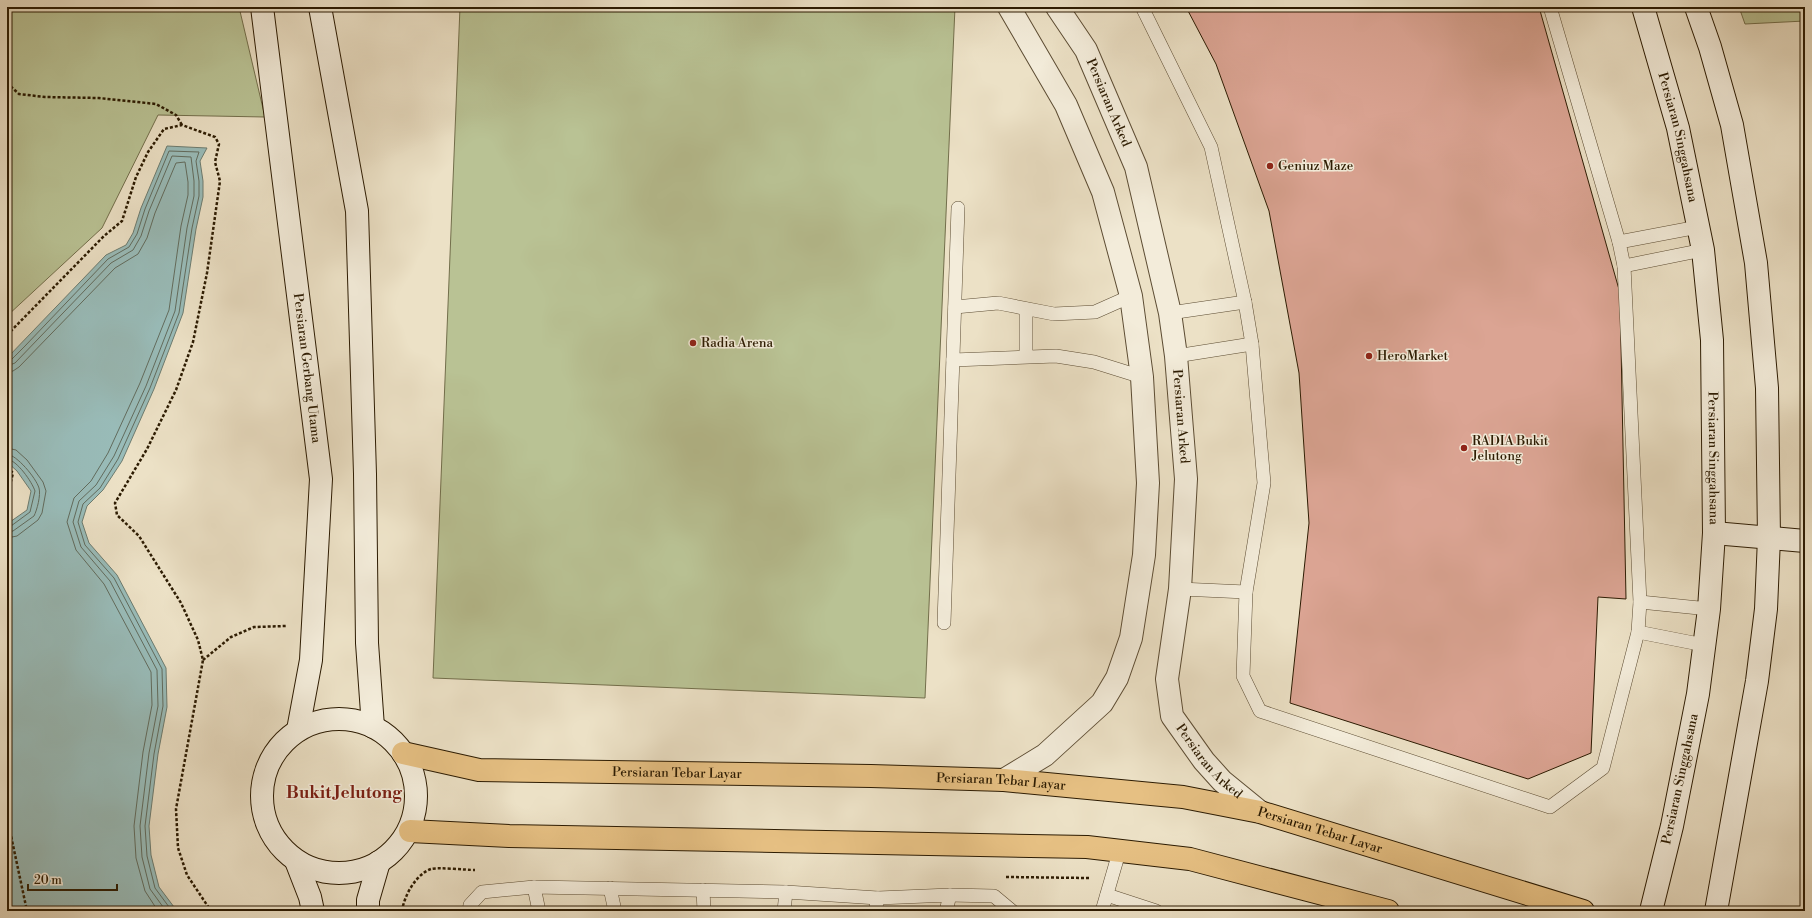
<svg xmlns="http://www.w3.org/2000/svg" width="1812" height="918" font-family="'Libre Bodoni',serif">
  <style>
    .green { fill: #b9c294; stroke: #726e4b }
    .water { fill: #99bcb9; stroke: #6d7c70 }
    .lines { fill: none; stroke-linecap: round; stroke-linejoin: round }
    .shore { stroke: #626c5e; stroke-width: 1 }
    .building { fill: #dba493; stroke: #2c1b02 }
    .lane-casing { stroke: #5c4c33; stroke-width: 14 }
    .street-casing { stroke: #5c4c33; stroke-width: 24 }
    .secondary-casing { stroke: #2c1b02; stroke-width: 24 }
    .primary-casing { stroke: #2c1b02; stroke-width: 24 }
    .path { stroke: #2c1b02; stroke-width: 2.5; stroke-dasharray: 3 2; stroke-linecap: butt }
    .lane { stroke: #f3ecda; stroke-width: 13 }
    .street { stroke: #f3ecda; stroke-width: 22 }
    .secondary { stroke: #f3ecda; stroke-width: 22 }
    .primary { stroke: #e6c083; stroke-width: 22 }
    .poi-dot { fill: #8f2418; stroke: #f3ecda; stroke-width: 1.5 }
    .labels { text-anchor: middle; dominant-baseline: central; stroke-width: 3; stroke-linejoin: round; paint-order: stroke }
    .street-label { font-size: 13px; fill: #2c1b02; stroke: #f3ecda }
    .poi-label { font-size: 13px; fill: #2c1b02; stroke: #f3ecda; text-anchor: start }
    .district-label { font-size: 17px; font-weight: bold; fill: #7a1f14; stroke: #f3ecda }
  </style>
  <rect width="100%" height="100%" fill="#ece1c6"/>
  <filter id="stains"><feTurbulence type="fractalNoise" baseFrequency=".005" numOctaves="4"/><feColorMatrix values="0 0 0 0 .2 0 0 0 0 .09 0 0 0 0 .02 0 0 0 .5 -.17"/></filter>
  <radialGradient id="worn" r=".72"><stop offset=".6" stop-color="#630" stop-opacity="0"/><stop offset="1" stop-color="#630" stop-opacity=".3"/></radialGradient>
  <g class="green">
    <path d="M7,7H239L265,117L158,115L102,228L7,316Z"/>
    <path d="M460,7H955L925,698L433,678Z"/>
    <path d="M1739,7H1805V21L1745,24Z"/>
  </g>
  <path class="water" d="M167,146L207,148L200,161L203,181V197L196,229L183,313L154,389L122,461L103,490L87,506L82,522L89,543L117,575L166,668L167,707L158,754L149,826L151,855L159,887L177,911H7V524L27,510L31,491L17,471L7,462V358L106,255L126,245L133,233L141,208Z"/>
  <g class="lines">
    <g class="shore">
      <path d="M7,361L11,360L25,346L108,259L129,247L137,234L145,209L169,151L199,152L196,161L199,181V196L192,228L179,313L150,388L118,459L100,488L83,504L78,522L85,545L114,578L162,669L163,706L154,754L145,826L147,856L155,888L172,911"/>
      <path d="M7,366L15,363L111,263L133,250L141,236L149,211L172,156L191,157L194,181V196L187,228L175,311L146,386L114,456L96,485L79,501L73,522L81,547L110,581L157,670L158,706L149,753L140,826L142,857L150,889L166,911"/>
      <path d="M7,372L13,371L19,367L115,268L138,254L147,238L155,213L176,163L185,162L188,182V195L181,226L169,310L140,383L108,453L91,481L74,498L67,522L76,550L104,584L151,672L152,705L143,752L134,826L136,858L145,891L158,911"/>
      <path d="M7,448L16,450L27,460L43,482L46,491L42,513L38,520L17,536L7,538"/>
      <path d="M7,454C17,455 36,478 39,488C41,495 37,510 34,516L13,531L7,532"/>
      <path d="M7,459C17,460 32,482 35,491L30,512L11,526L7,527"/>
    </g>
  </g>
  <path class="building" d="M1186,7H1539L1620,293L1626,599L1598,597L1591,753L1528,779L1290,703L1309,523L1299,373L1269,211L1216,64Z"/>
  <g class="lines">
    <g class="lane-casing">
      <g id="lane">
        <path d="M1142,7L1211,147L1245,302L1252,344L1264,483L1246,592L1243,676L1260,711L1550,807L1603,768L1638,632L1640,602L1624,266L1619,242L1550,7"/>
        <path d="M1619,242L1698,227"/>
        <path d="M1624,266L1703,250"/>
        <path d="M955,307L998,303L1054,314L1095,312L1131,296"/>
        <path d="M1026,309V356"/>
        <path d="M1170,313L1245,302"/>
        <path d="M1176,356L1252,344"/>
        <path d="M953,360L1056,356L1094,362L1142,377"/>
        <path d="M1180,589L1246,592"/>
        <path d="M1640,602L1709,609"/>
        <path d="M944,623L958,208"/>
        <path d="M1638,632L1704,645"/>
        <path d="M534,887L539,911"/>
        <path d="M610,888L615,911"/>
        <path d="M703,890L704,911"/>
        <path d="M950,895L994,896L1012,911"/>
        <path d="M1107,895L1156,911"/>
        <path d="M469,911L470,905L482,892L534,887L786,892L878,898L950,895L946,911"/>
        <path d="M784,911L786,892"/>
        <path d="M875,911L878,898"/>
        <path d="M1102,911L1120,849"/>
      </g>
    </g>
    <g class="street-casing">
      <g id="street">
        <path id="s1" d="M1057,7L1086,50L1136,167L1170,313L1176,356L1186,479L1180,589L1167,679L1172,716L1204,761L1222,781L1260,812"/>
        <path d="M1004,780L1045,755L1102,703L1117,678L1131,638L1144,555L1148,483L1142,377L1131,296L1103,192L1066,105L1009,7"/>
      </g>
    </g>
    <g class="secondary-casing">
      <g id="secondary">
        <path id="s2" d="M262,7L321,479L311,660L298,730"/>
        <path d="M320,7L357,211L365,474L367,643L373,727"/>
        <path id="s3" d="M1643,7L1678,128L1703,250L1712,340L1714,533L1709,609L1698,694L1672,826L1651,911"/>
        <path d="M1696,7L1710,47L1732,125L1756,263L1767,388L1769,538L1766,609L1757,681L1716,911"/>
        <path d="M1714,533L1805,541"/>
        <circle cx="339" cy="796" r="77"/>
        <path d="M296,861L310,897L313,911"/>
        <path d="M368,911V900L379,862"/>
      </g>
    </g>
    <g class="primary-casing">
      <g id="primary">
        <path id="s4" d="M403,753L479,770L871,776L1004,780L1183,797L1260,812L1583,911"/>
        <path d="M410,831L509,836L1087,847L1190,859L1388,911"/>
      </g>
    </g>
    <g class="path">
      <path d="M7,83L19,94L45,97L99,98L156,104L176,115L182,125"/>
      <path d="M7,335L104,236L122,221L136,177L148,152L164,129L182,125L215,137L219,144L215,162L220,181L207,273L193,342L176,390L147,449L115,503L117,515L139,536L181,603L198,640L203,660L176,809L178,848L187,875L211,911"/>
      <path d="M7,467L13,473L10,485L7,487"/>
      <path d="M203,660L231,637L254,627L286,626"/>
      <path d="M7,817L27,911"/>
      <path d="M1006,877L1089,878"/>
      <path d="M402,911C404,896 416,874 431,869C438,867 466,870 475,870"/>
    </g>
    <use href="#lane" class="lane"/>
    <use href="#street" class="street"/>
    <use href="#secondary" class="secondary"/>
    <use href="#primary" class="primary"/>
  </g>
  <g class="poi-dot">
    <circle cx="1270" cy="166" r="4"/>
    <circle cx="693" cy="343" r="4"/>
    <circle cx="1369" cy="356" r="4"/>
    <circle cx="1464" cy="448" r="4"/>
  </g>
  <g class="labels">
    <g class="street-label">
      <text stroke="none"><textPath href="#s1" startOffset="109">Persiaran Arked</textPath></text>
      <text stroke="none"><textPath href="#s3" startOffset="135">Persiaran Singgahsana</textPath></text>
      <text stroke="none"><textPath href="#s2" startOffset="364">Persiaran Gerbang Utama</textPath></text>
      <text stroke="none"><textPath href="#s1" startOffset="433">Persiaran Arked</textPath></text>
      <text stroke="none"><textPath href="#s3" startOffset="459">Persiaran Singgahsana</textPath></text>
      <text stroke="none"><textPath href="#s1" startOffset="793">Persiaran Arked</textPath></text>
      <text stroke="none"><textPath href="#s4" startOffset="276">Persiaran Tebar Layar</textPath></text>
      <text transform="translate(1680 779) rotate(-78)">Persiaran Singgahsana</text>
      <text stroke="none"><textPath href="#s4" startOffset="600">Persiaran Tebar Layar</textPath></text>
      <text stroke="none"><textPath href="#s4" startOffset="924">Persiaran Tebar Layar</textPath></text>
    </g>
    <g class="poi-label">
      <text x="1278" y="166">Geniuz Maze</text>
      <text x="701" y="343">Radia Arena</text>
      <text x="1377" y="356">HeroMarket</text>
      <text x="1472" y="441">RADIA Bukit<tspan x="1472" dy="15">Jelutong</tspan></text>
    </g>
    <g class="district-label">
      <text x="344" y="793">Bukit Jelutong</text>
    </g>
  </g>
  <rect width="1812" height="918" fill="none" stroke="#ece1c6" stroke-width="24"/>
  <rect x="8" y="8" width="1796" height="902" fill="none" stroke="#2c1b02" stroke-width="2"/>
  <rect x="12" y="12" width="1788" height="894" fill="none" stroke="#2c1b02"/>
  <path d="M28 884v6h89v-6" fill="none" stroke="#2c1b02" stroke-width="2"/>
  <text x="34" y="884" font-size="12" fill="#2c1b02" stroke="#f3ecda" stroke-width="3" paint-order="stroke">20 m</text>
  <rect width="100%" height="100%" filter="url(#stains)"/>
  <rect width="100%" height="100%" fill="url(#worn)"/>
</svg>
